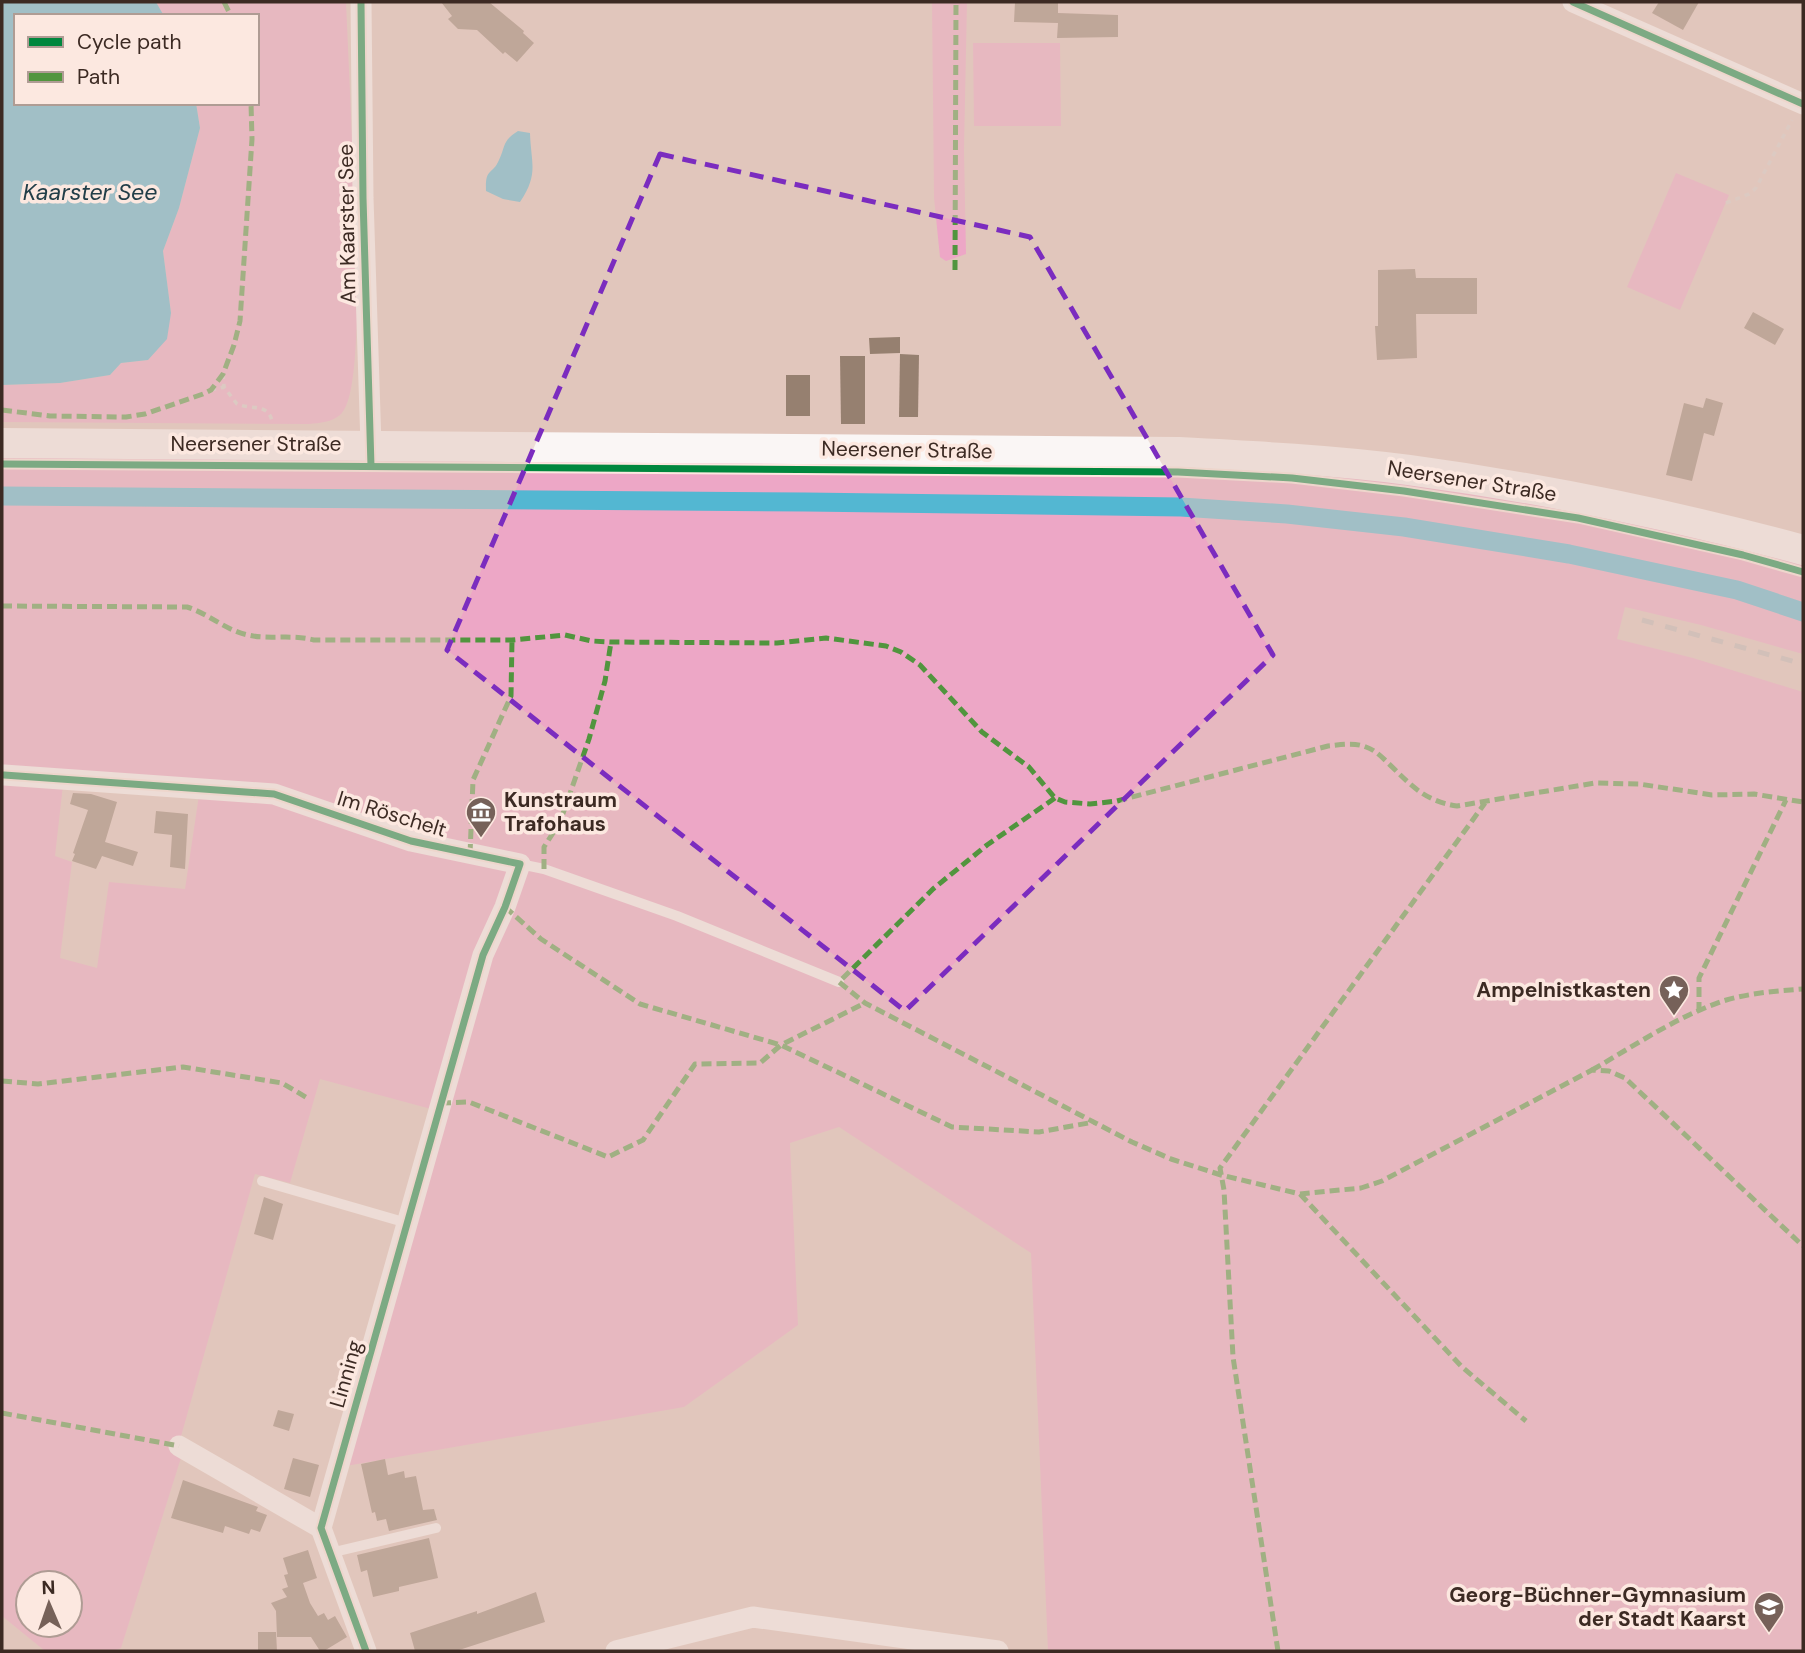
<svg xmlns="http://www.w3.org/2000/svg" width="1805" height="1653" font-family="'DM Sans',sans-serif">
  <style>
    .green { fill: #eda7c6; fill-rule: evenodd }
    .water { fill: #53b7d2 }
    .lines { fill: none; stroke-linecap: round; stroke-linejoin: round }
    .canal { stroke: #53b7d2; stroke-width: 19 }
    .building { fill: #968070 }
    .path { stroke: #d6cecb; stroke-width: 3.5; stroke-dasharray: 5 5; stroke-linecap: butt }
    .lane { stroke: #faf6f5; stroke-width: 10 }
    .street { stroke: #faf6f5; stroke-width: 21 }
    .secondary { stroke: #faf6f5; stroke-width: 30 }
    .rail { stroke: #bfb8b6; stroke-width: 5; stroke-dasharray: 12 12; stroke-linecap: butt }
    .quiet { stroke: #51953e; stroke-width: 5; stroke-dasharray: 10 5; stroke-linecap: butt }
    .cycleway-casing { stroke: #fce8e0; stroke-width: 11 }
    .cycleway { stroke: #00873e; stroke-width: 7 }
    .marked { fill: none; stroke: #7b2cbf; stroke-width: 5; stroke-dasharray: 14 9; stroke-linejoin: round }
    .labels { text-anchor: middle; dominant-baseline: central; stroke-width: 7; stroke-linejoin: round; paint-order: stroke }
    .street-label { font-size: 21px; fill: #3c2a23; stroke: #fce8e0 }
    .poi-label { font-size: 21px; font-weight: bold; fill: #3c2a23; stroke: #fce8e0; text-anchor: end }
    .water-label { font-size: 23px; font-style: italic; fill: #223e48; stroke: #fce8e0 }
  </style>
  <rect width="100%" height="100%" fill="#e1c6bc"/>
  <g class="green">
    <path d="M156,2H346L359,296C355,322 358,400 340,415C332,422 320,423 309,424L2,422V385L60,383L110,375L121,363L148,360L171,313L163,251L179,208L200,128L196,103H257V16H164Z"/>
    <path d="M932,2H967L964,150L966,254L946,261L940,257L934,198Z"/>
    <path d="M973,43H1060L1061,126H974Z"/>
    <path d="M1676,173L1729,195L1680,310L1627,287Z"/>
    <path d="M2,453L1293,468L1583,509L1803,559V568C1600,509 1390,481 1179,469L2,460Z"/>
    <path d="M2,467L1179,476L1291,481L1404,495L1579,522L1742,558L1803,575V654L1701,625L1625,607L1617,639L1693,658L1803,692V1651H1048L1031,1253L839,1127L790,1143L798,1325L684,1407L346,1466L431,1109L320,1079L290,1183L255,1174L180,1440L186,1442L121,1648L112,1651H45L2,1616V780L63,785L55,856L72,862L60,958L97,968L109,882L185,889L199,795L271,800L413,836L275,789L2,770ZM28,1583H70V1625H28Z"/>
  </g>
  <g class="water">
    <path d="M2,2H156L164,16H16V103H196L200,128L179,208L163,251L171,313L167,339L148,360L121,363L110,375L60,383L2,385Z"/>
    <path d="M518,131L530,133C531,164 539,174 520,202L503,199L486,191C485,167 492,176 499,160C506,145 502,141 518,131Z"/>
  </g>
  <g class="lines">
    <path class="canal" d="M2,496L806,502L1181,507L1287,514L1404,527L1569,554L1737,590L1803,612"/>
  </g>
  <g class="building">
    <path d="M441,2H489L524,31L523,33L534,43L517,62L505,52L503,54L477,30L458,29L448,19L452,16Z"/>
    <path d="M1015,2H1058V13L1118,15V37L1057,38L1058,23L1014,22Z"/>
    <path d="M1659,2H1699L1683,30L1652,13Z"/>
    <path d="M1415,269L1416,278H1477V314H1416L1417,358L1377,360L1375,326H1378V270Z"/>
    <path d="M1753,312L1784,329L1775,345L1744,328Z"/>
    <path d="M900,337V353L870,354L869,338Z"/>
    <path d="M900,354L919,355L918,417H899Z"/>
    <path d="M840,356H865V424H841Z"/>
    <rect x="786" y="375" width="24" height="41"/>
    <path d="M1706,398L1723,403L1714,436L1704,433L1692,481L1666,475L1684,403L1703,408Z"/>
    <path d="M73,793L91,794L117,802L105,842L138,852L133,866L102,856L96,869L72,861L75,854L73,853L88,810L70,804Z"/>
    <path d="M156,811L188,814L185,869L170,867L172,835L154,833Z"/>
    <path d="M264,1197L283,1204L273,1240L254,1234Z"/>
    <path d="M278,1410L294,1414L289,1431L273,1426Z"/>
    <path d="M293,1458L319,1465L310,1497L284,1489Z"/>
    <path d="M385,1459L388,1475L404,1471L405,1478L416,1476L423,1510L434,1509L437,1520L389,1531L386,1519L377,1521L375,1512L372,1513L361,1464Z"/>
    <path d="M183,1480L258,1507L256,1511L267,1515L260,1532L251,1529L249,1534L225,1526L223,1533L171,1518Z"/>
    <path d="M429,1538L438,1578L399,1587V1591L373,1597L367,1570L361,1572L357,1555Z"/>
    <path d="M308,1550L317,1578L303,1583L310,1603L318,1616L324,1613L328,1620L335,1616L347,1637L324,1651H320L311,1637H277L276,1611L271,1603L287,1597L282,1589L288,1587L284,1575L288,1574L283,1558Z"/>
    <path d="M536,1592L545,1622L456,1651H415L410,1633L477,1611V1614Z"/>
    <path d="M258,1632H276L277,1651H258Z"/>
  </g>
  <g class="lines">
    <g class="path">
      <path d="M1726,203L1749,194L1756,188L1792,120"/>
      <path d="M223,374L224,387"/>
      <path d="M211,390L224,387L237,404C251,410 268,403 272,421"/>
    </g>
    <g class="lane">
      <path d="M520,864L544,869L677,916L839,982"/>
      <path d="M262,1181L407,1223"/>
      <path d="M330,1553L436,1528"/>
    </g>
    <g class="street">
      <path d="M361,2L363,198L371,445"/>
      <path d="M1573,2L1803,104"/>
      <path d="M4,775L274,794L411,841L520,864L505,907L483,955L321,1528L366,1651"/>
      <path d="M179,1446L321,1528"/>
      <path d="M616,1651L753,1617L998,1651"/>
    </g>
    <path class="secondary" d="M2,443L1177,452C1254,456 1332,460 1409,470C1542,488 1674,515 1803,550"/>
    <path class="rail" d="M1642,620L1803,664"/>
    <g class="quiet">
      <path d="M224,2L231,16"/>
      <path d="M955,270L956,2"/>
      <path d="M2,410L50,416L126,417L145,414L203,394L211,390L223,374L234,345L240,321L252,139L251,103"/>
      <path d="M2,606L187,607C209,614 225,630 248,635C269,640 291,634 314,640H512L565,635L592,641L611,642L777,643L826,638L886,646L901,652L920,665L982,732L1029,767L1055,798L1065,802L1090,804L1117,801L1328,746C1340,745 1354,742 1366,747C1375,750 1382,757 1388,763C1411,785 1424,801 1457,806L1595,783L1639,784L1712,795L1754,794L1803,802"/>
      <path d="M1055,798L987,845L933,889L839,982L865,1003L1132,1142L1171,1159L1221,1175L1300,1194L1361,1188L1382,1181L1592,1070L1609,1071L1625,1078L1803,1246"/>
      <path d="M470,854L473,780L511,696L512,640"/>
      <path d="M544,869V847L560,822L589,739L605,681L611,642"/>
      <path d="M505,907L541,939L640,1004L781,1045L952,1127L1039,1132L1094,1122"/>
      <path d="M1699,1012V978L1786,800"/>
      <path d="M1592,1070C1634,1046 1676,1017 1723,1001C1749,993 1776,991 1803,989"/>
      <path d="M2,1081L38,1084L183,1067L282,1083L309,1099"/>
      <path d="M441,1103L469,1102L608,1157L643,1140L695,1064L760,1063L781,1045L865,1003"/>
      <path d="M1300,1194L1462,1367L1526,1421"/>
      <path d="M2,1413L179,1446"/>
      <path d="M1278,1651L1233,1357L1224,1190L1220,1168L1485,803"/>
    </g>
    <g class="cycleway-casing">
      <g id="cycleway">
        <path d="M361,2L363,198L371,466"/>
        <path d="M1573,2L1803,104"/>
        <path d="M2,464L1178,472L1292,478L1404,491L1578,518L1743,555L1803,572"/>
        <path d="M4,775L274,794L411,841L520,864L505,907L483,955L321,1528L366,1651"/>
      </g>
    </g>
    <use href="#cycleway" class="cycleway"/>
  </g>
  <path d="M0 0H1805V1653H0ZM660,154L1030,237L1273,655L905,1011L447,650Z" fill="#e1c6bc" fill-opacity=".55" fill-rule="evenodd"/>
  <path class="marked" d="M660,154L1030,237L1273,655L905,1011L447,650Z"/>
  <defs>
    <g id="museum-pin" transform="scale(1.575)"><path d="M0 17L-7.5 6A9.5 9.5 0 1 1 7.5 6Z" fill="#766159" stroke="#fce8e0"/><path d="M0-6L6-3V-2H-6V-3ZM-5-1h2V3h-2ZM-1-1h2V3h-2ZM3-1h2V3H3ZM-6 4H6V6H-6Z" fill="#fff"/></g>
    <g id="sight-pin" transform="scale(1.575)"><path d="M0 17L-7.5 6A9.5 9.5 0 1 1 7.5 6Z" fill="#766159" stroke="#fce8e0"/><path d="M0-6L1.8-2.2L6-1.7L2.9 1.2L3.7 5.4L0 3.3L-3.7 5.4L-2.9 1.2L-6-1.7L-1.8-2.2Z" fill="#fff"/></g>
    <g id="school-pin" transform="scale(1.575)"><path d="M0 17L-7.5 6A9.5 9.5 0 1 1 7.5 6Z" fill="#766159" stroke="#fce8e0"/><path d="M0-5L7-2L0 1L-7-2ZM-4 1L0 2.5L4 1V4Q0 6-4 4Z" fill="#fff"/></g>
  </defs>
  <g fill-rule="evenodd">
    <use href="#museum-pin" x="481" y="812"/>
    <use href="#sight-pin" x="1674" y="990"/>
    <use href="#school-pin" x="1769" y="1607"/>
  </g>
  <g class="labels">
    <g class="street-label">
      <text transform="translate(347 224) rotate(-91)">Am Kaarster See</text>
      <text x="256" y="444">Neersener Straße</text>
      <text transform="translate(907 450) rotate(1)">Neersener Straße</text>
      <text transform="translate(1472 481) rotate(9)">Neersener Straße</text>
      <text transform="translate(392 814) rotate(17)">Im Röschelt</text>
      <text transform="translate(346 1374) rotate(-74)">Linning</text>
    </g>
    <g class="poi-label">
      <text x="504" y="800" text-anchor="start">Kunstraum<tspan x="504" dy="24">Trafohaus</tspan></text>
      <text x="1651" y="990">Ampelnistkasten</text>
      <text x="1746" y="1595">Georg-Büchner-Gymnasium<tspan x="1746" dy="24">der Stadt Kaarst</tspan></text>
    </g>
    <g class="water-label">
      <text x="90" y="192">Kaarster See</text>
    </g>
  </g>
  <rect width="1805" height="1653" fill="none" stroke="#3c2a23" stroke-width="7"/>
  <rect x="14" y="14" width="245" height="91" fill="#fce8e0" stroke="#af9c94" stroke-width="2"/>
  <rect x="28" y="37" width="35" height="10" fill="#00873e" stroke="#af9c94" stroke-width="2"/>
  <text x="77" y="49" font-size="21" fill="#3c2a23">Cycle path</text>
  <rect x="28" y="72" width="35" height="10" fill="#51953e" stroke="#af9c94" stroke-width="2"/>
  <text x="77" y="84" font-size="21" fill="#3c2a23">Path</text>
  <g transform="translate(49 1604) rotate(358)"><circle r="33" fill="#fce8e0" stroke="#af9c94" stroke-width="2"/>
  <path d="M0-5L12 26L0 18L-12 26Z" fill="#766159"/>
  <text y="-10" font-size="19" font-weight="bold" text-anchor="middle" fill="#3c2a23">N</text>
  </g>
</svg>
